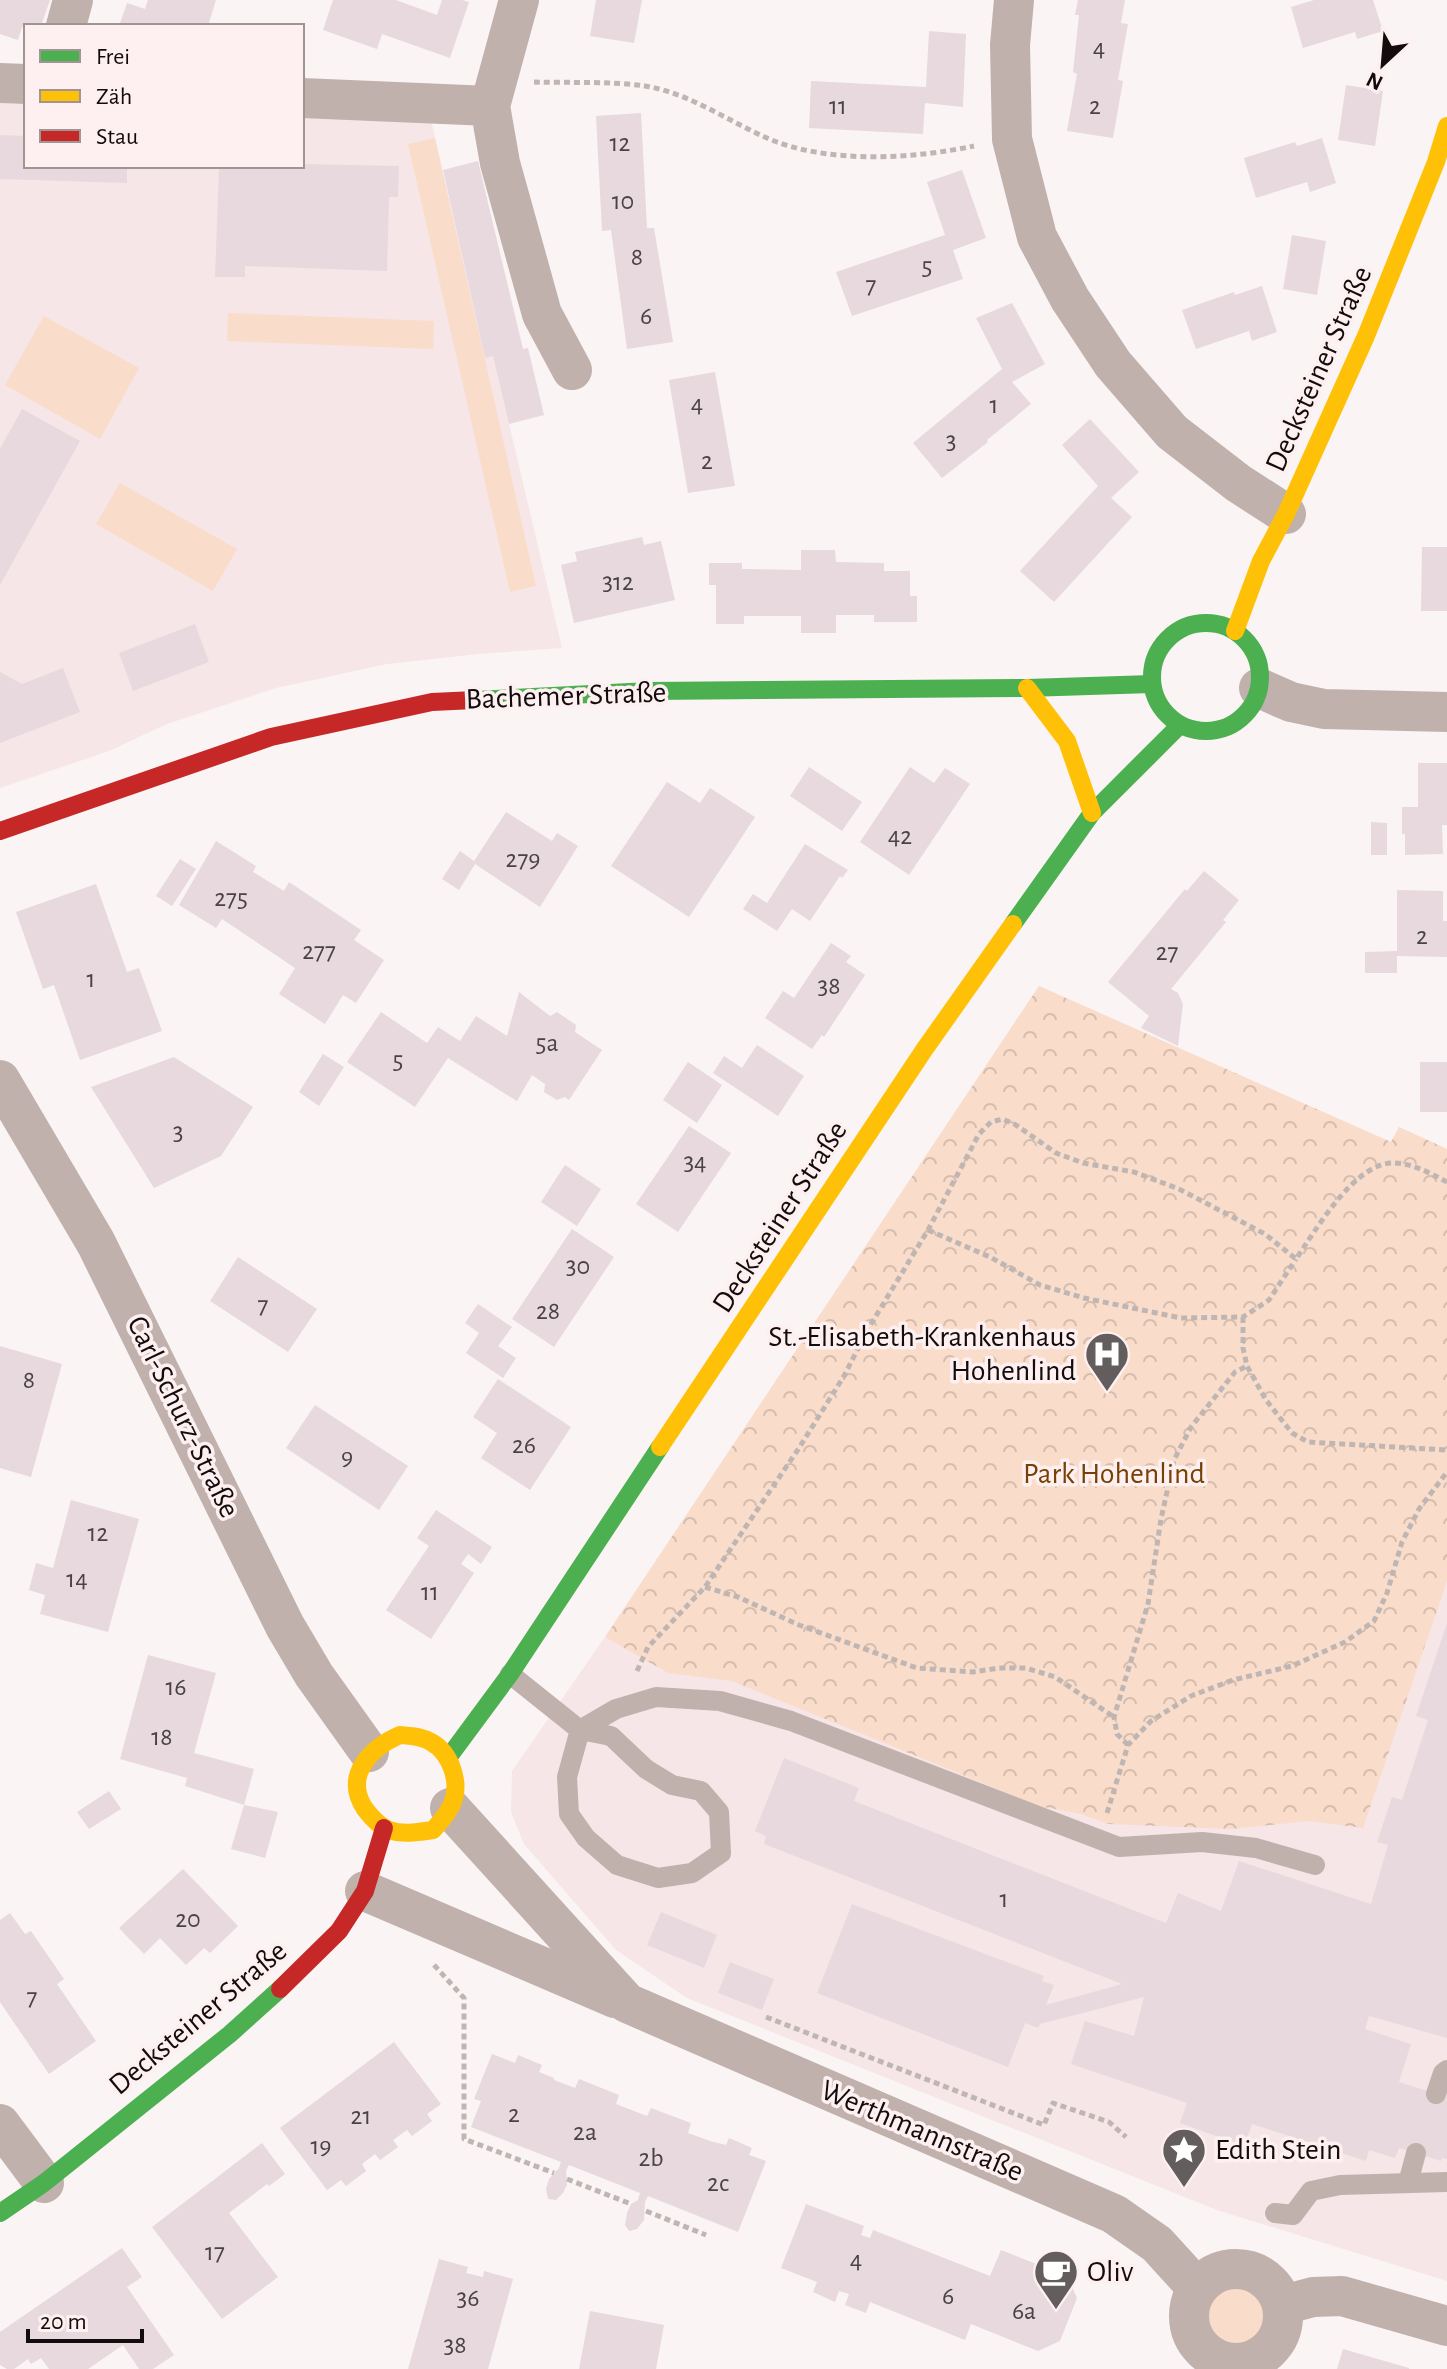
<svg xmlns="http://www.w3.org/2000/svg" width="1447" height="2369" font-family="'Alegreya Sans',sans-serif">
  <style>
    .built { fill: #f6e6e7 }
    .grass { fill: #f9ddca }
    .park { fill: url(#park-crowns) }
    .building { fill: #e7d9de }
    .lines { fill: none; stroke-linecap: round; stroke-linejoin: round }
    .path { stroke: #bfb6b4; stroke-width: 5; stroke-dasharray: 6 4; stroke-linecap: butt }
    .lane { stroke: #c0b1ad; stroke-width: 20 }
    .street { stroke: #c0b1ad; stroke-width: 40 }
    .fast { stroke: #4caf50; stroke-width: 18 }
    .slow { stroke: #ffc107; stroke-width: 18 }
    .jam { stroke: #c62828; stroke-width: 18 }
    .labels { text-anchor: middle; dominant-baseline: central; stroke-width: 7; stroke-linejoin: round; paint-order: stroke }
    .number-label { font-size: 26px; fill: #4a4243 }
    .street-label { font-size: 30px; fill: #130c0c; stroke: #fef0f1 }
    .poi-label { font-size: 30px; fill: #130c0c; stroke: #fef0f1; text-anchor: start }
    .park-label { font-size: 30px; fill: #784004; stroke: #fef0f1 }
  </style>
  <defs>
    <pattern id="park-crowns" width="20" height="18" patternUnits="userSpaceOnUse" patternTransform="scale(2)"><rect width="20" height="18" fill="#f9ddca"/><path d="M2 6a3 3 0 1 1 6 0M12 15a3 3 0 1 1 6 0" fill="none" stroke="#d5bcac"/></pattern>
  </defs>
  <rect width="100%" height="100%" fill="#faf4f4"/>
  <g class="built">
    <path d="M0,103L26,104V166H302V115L431,120L485,357L493,356L562,648L478,654L387,664L276,688L167,724L109,751L0,788Z"/>
    <path d="M1039,986L1391,1142L1399,1127L1447,1149V2281L1217,2210L687,1998L616,1950L524,1844L511,1812L512,1771L605,1637Z"/>
  </g>
  <g class="grass">
    <path d="M435,138L536,586L510,592L408,144Z"/>
    <path d="M228,313L434,321L433,349L227,341Z"/>
    <path d="M44,316L139,368L100,439L5,385Z"/>
    <path d="M120,483L237,549L213,591L96,524Z"/>
    <circle cx="1233" cy="2316" r="34"/>
  </g>
  <path class="park" d="M1039,986L1391,1142L1399,1127L1447,1149V1581L1363,1828L1309,1821L1232,1829L1108,1824L1081,1814L1039,1806L732,1681L668,1673L605,1637Z"/>
  <g class="building">
    <path d="M0,0H50L41,26L22,27L18,40L0,34Z"/>
    <path d="M148,0H216L208,26L188,24L187,26H119L127,3L145,9Z"/>
    <path d="M333,0H396L437,15L442,0H462L469,2L450,58L382,34L377,49L323,30Z"/>
    <path d="M596,0H642L634,43L590,36Z"/>
    <path d="M1078,0H1125L1121,23L1128,24L1118,80L1123,81L1113,138L1067,131L1077,74L1073,72L1079,15H1075Z"/>
    <path d="M1314,0H1373L1383,31L1357,39L1355,32L1303,48L1291,7Z"/>
    <path d="M929,31L966,34L963,107L925,103L923,134L809,128L811,81L926,87Z"/>
    <path d="M1346,85L1383,91L1375,146L1338,140Z"/>
    <path d="M641,113L647,228H654L673,342L627,349L611,230L602,231L596,116Z"/>
    <path d="M0,135L26,136V166H127V183L0,179Z"/>
    <path d="M1322,138L1336,183L1310,192L1307,182L1256,198L1244,158L1295,142L1297,146Z"/>
    <path d="M478,161L523,349L528,348L544,415L509,424L493,356L485,358L443,170Z"/>
    <path d="M302,164L399,166L398,197H389L387,271L245,266V277H215L219,166H302Z"/>
    <path d="M962,170L986,238L953,250L963,279L852,316L836,272L945,235L927,182Z"/>
    <path d="M1292,235L1326,241L1317,295L1283,289Z"/>
    <path d="M1262,286L1277,332L1252,341L1249,331L1196,349L1182,310L1234,292L1235,295Z"/>
    <path d="M1012,303L1045,364L1012,382L1031,404L987,440L988,442L942,478L913,443L1002,369L976,318Z"/>
    <path d="M715,372L735,486L688,493L669,380Z"/>
    <path d="M22,409L80,441L0,585V449Z"/>
    <path d="M1090,419L1139,472L1111,498L1132,517L1054,602L1020,571L1098,486L1062,445Z"/>
    <path d="M642,537L644,545L661,541L675,600L574,623L561,565L577,561L575,552Z"/>
    <path d="M1422,547H1447V611H1421Z"/>
    <path d="M801,550H835L836,562L884,563V571H910V596H917V622H874V615H836V633H801V616H744V624H716V585H709V563H742V569L801,570Z"/>
    <path d="M195,624L209,662L133,691L119,653Z"/>
    <path d="M63,668L80,712L0,743V672L22,684Z"/>
    <path d="M1418,763H1447V825H1442L1443,854L1405,855V834H1402V807H1418Z"/>
    <path d="M809,767L862,802L842,831L790,796Z"/>
    <path d="M910,767L934,783L945,768L970,784L909,875L860,842Z"/>
    <path d="M667,782L700,803L710,788L755,817L689,917L611,866Z"/>
    <path d="M506,812L552,841L557,833L578,846L540,907L475,864L459,890L442,879L460,851L474,861Z"/>
    <path d="M1371,822L1387,823V855H1371Z"/>
    <path d="M216,841L256,866L253,872L284,891L289,882L361,930L354,940L384,960L356,1003L343,995L325,1024L279,994L295,968L222,919L216,928L179,905Z"/>
    <path d="M805,844L848,870L842,878L840,876L810,921L792,909L777,931L743,909L753,894L767,903Z"/>
    <path d="M180,859L196,869L172,906L156,896Z"/>
    <path d="M1204,871L1239,900L1223,920L1226,922L1171,989L1178,993L1183,1004L1178,1046L1141,1028L1149,1016L1108,982L1185,889L1187,891Z"/>
    <path d="M96,884L127,972L139,968L162,1031L80,1060L54,985L43,989L16,912Z"/>
    <path d="M1397,890L1443,891V921H1447V957L1397,956V973H1365V952L1397,951Z"/>
    <path d="M831,943L851,956L846,962L865,975L824,1037L822,1035L812,1049L765,1018L783,991L794,998Z"/>
    <path d="M519,992L550,1016L557,1012L576,1025L575,1032L602,1050L569,1100L565,1097L557,1100L544,1092L545,1084L532,1075L517,1101L448,1058L415,1107L347,1062L381,1012L427,1043L438,1027L460,1041L476,1016L507,1036Z"/>
    <path d="M757,1045L804,1076L778,1116L713,1073L724,1056L742,1068Z"/>
    <path d="M323,1054L344,1067L319,1106L299,1092Z"/>
    <path d="M174,1057L253,1107L221,1156L154,1188L91,1087Z"/>
    <path d="M688,1062L722,1085L697,1123L663,1100Z"/>
    <rect x="1420" y="1062" width="27" height="50"/>
    <path d="M689,1126L731,1153L678,1232L636,1204Z"/>
    <path d="M565,1165L601,1189L577,1226L541,1202Z"/>
    <path d="M572,1229L614,1257L554,1347L512,1319Z"/>
    <path d="M238,1257L317,1309L288,1352L210,1301Z"/>
    <path d="M478,1304L512,1327L498,1346L516,1358L503,1378L466,1353L479,1333L465,1323Z"/>
    <path d="M0,1346L62,1364L31,1477L0,1468Z"/>
    <path d="M498,1379L571,1427L530,1490L481,1458L497,1433L473,1417Z"/>
    <path d="M315,1405L408,1466L379,1510L286,1448Z"/>
    <path d="M71,1500L139,1519L108,1632L40,1614L45,1595L29,1590L36,1563L53,1568Z"/>
    <path d="M436,1510L492,1547L481,1564L468,1554L461,1564L474,1573L431,1639L386,1610L429,1546L417,1538Z"/>
    <path d="M1447,1623V2038L1369,2016L1365,2029L1411,2044L1399,2082L1447,2097V2159L1442,2158L1441,2161L1399,2148L1395,2158L1369,2150L1366,2161L1252,2124L1244,2146L1180,2123L1187,2103L1071,2064L1085,2021L1134,2036L1144,1997L1040,2024L1038,2028L1025,2023L1008,2067L817,1993L852,1904L1044,1976L1042,1981L1054,1985L1046,2005L1122,1984L764,1844L766,1836L755,1831L784,1758L859,1788L854,1801L1166,1923L1178,1893L1221,1911L1239,1861L1371,1904L1388,1845L1377,1842L1392,1797L1402,1800L1428,1720L1416,1716Z"/>
    <path d="M148,1655L216,1673L194,1753L254,1769L244,1805L278,1812L265,1858L231,1849L244,1805L185,1786L187,1778L120,1759Z"/>
    <path d="M109,1791L121,1809L89,1829L77,1812Z"/>
    <path d="M183,1869L238,1926L210,1953L204,1948L186,1965L160,1938L144,1954L119,1928Z"/>
    <path d="M661,1912L717,1935L704,1968L647,1945Z"/>
    <path d="M10,1913L25,1934L31,1931L64,1979L57,1984L96,2041L49,2074L0,2002V1920Z"/>
    <path d="M730,1962L774,1979L762,2010L718,1993Z"/>
    <path d="M394,2042L441,2104L427,2114L432,2121L412,2136L407,2130L393,2140L398,2147L380,2160L375,2154L362,2164L366,2171L346,2186L341,2180L327,2190L280,2128Z"/>
    <path d="M492,2054L515,2063L518,2055L542,2065L539,2072L554,2078V2080L575,2088L579,2079L619,2095L616,2104L647,2116L651,2108L691,2123L688,2133L710,2141L726,2145L729,2138L752,2148L749,2155L766,2161L738,2232L648,2196L645,2202L644,2220L637,2229L629,2231L625,2225L627,2213L631,2204L638,2200L640,2193L569,2165L566,2171L567,2185L563,2193L556,2200L548,2199L546,2189L549,2179L559,2168L561,2162L471,2127L481,2101L474,2099Z"/>
    <path d="M262,2143L285,2174L269,2186L267,2184L229,2213L278,2277L222,2319L152,2227Z"/>
    <path d="M806,2204L864,2226L861,2235L870,2238L873,2230L990,2276L1001,2250L1067,2276L1077,2298L1060,2341L1038,2351L971,2324L965,2340L870,2302L866,2313L845,2305L849,2294L839,2291L835,2302L813,2292L817,2282L781,2268Z"/>
    <path d="M122,2248L142,2277L127,2287L174,2355L153,2369H139L123,2345L88,2369H49L41,2358L31,2364L28,2359L14,2369H7L0,2365V2332Z"/>
    <path d="M439,2259L468,2267L466,2273L483,2277L484,2271L513,2279L488,2369H408Z"/>
    <path d="M590,2311L664,2325L656,2369H579Z"/>
    <path d="M1343,2349L1409,2368V2369H1337Z"/>
  </g>
  <g class="lines">
    <g class="path">
      <path d="M534,82C569,83 611,81 645,86C689,93 728,121 769,139C830,164 911,159 974,146"/>
      <path d="M928,1230L990,1257L1040,1285L1084,1298L1181,1318L1243,1317L1269,1300L1296,1259"/>
      <path d="M1243,1317V1348L1247,1366L1266,1400L1292,1433L1308,1442L1447,1450"/>
      <path d="M705,1587L738,1597L799,1625L917,1668L973,1672L999,1668H1026L1055,1677L1114,1717"/>
      <path d="M637,1671L648,1647L705,1587L799,1448L844,1376L868,1329L928,1230L979,1134L991,1122L1003,1119L1016,1125L1056,1153L1083,1163L1134,1172L1179,1189L1265,1234L1296,1259C1316,1230 1355,1161 1395,1163C1414,1164 1430,1173 1447,1182"/>
      <path d="M1128,1745L1117,1734L1114,1717L1148,1604L1161,1519L1174,1460L1191,1427L1235,1372L1247,1366"/>
      <path d="M1107,1813L1128,1745L1151,1721L1191,1696L1233,1680L1292,1666L1345,1642L1374,1621L1387,1593L1402,1542L1419,1509L1447,1472"/>
      <path d="M434,1965L464,1998V2139L554,2173"/>
      <path d="M766,2017L1044,2125L1053,2103L1109,2122L1126,2137"/>
      <path d="M567,2179L631,2204"/>
      <path d="M646,2211L706,2235"/>
    </g>
    <g class="lane">
      <path d="M510,1674L580,1730L567,1777L569,1814L586,1838L617,1865L658,1878L692,1873L721,1853L719,1812L701,1791L672,1785L646,1769L611,1736L580,1730"/>
      <path d="M580,1730L616,1709L656,1697L720,1701L791,1721L1119,1847L1202,1842L1256,1848L1315,1865"/>
      <path d="M1436,2094L1443,2073L1447,2070"/>
      <path d="M1408,2183L1416,2153"/>
      <path d="M1275,2213L1293,2215L1311,2191L1340,2185L1447,2182"/>
    </g>
    <g class="street">
      <path d="M519,0L490,106L500,163L542,314L572,370"/>
      <path d="M1014,0L1010,45L1012,139L1037,237L1070,299L1113,364L1172,432L1238,483L1286,514"/>
      <path d="M66,26L73,0"/>
      <path d="M0,83L26,84"/>
      <path d="M302,98L490,106"/>
      <path d="M1259,688L1291,702L1324,709L1447,712"/>
      <path d="M0,1080L96,1243L285,1626L314,1675L369,1752"/>
      <path d="M450,1808L627,2003L1114,2214L1157,2244L1197,2288"/>
      <path d="M365,1891L615,1998"/>
      <path d="M0,2124L44,2183"/>
      <circle cx="1236" cy="2316" r="47"/>
      <path d="M1283,2305L1313,2297L1342,2296L1447,2326"/>
    </g>
    <g class="fast">
      <circle cx="1206" cy="677" r="54"/>
      <path d="M475,700L649,691L1027,688L1152,684"/>
      <path d="M1013,924L1092,813L1180,725"/>
      <path d="M448,1758L510,1674L660,1447"/>
      <path d="M0,2213L44,2183L230,2034L280,1989"/>
    </g>
    <g class="slow">
      <path d="M1235,631L1261,561L1286,514L1366,336L1436,162L1447,126"/>
      <path d="M1027,688L1067,741L1092,813"/>
      <path d="M660,1447L924,1050L1013,924"/>
      <path d="M400,1735C411,1736 421,1736 431,1742C451,1753 461,1783 452,1804C448,1814 440,1822 433,1830C419,1832 403,1835 389,1830C379,1826 371,1817 365,1809C343,1776 370,1748 400,1735Z"/>
    </g>
    <g class="jam">
      <path d="M0,831L271,737L432,702L475,700"/>
      <path d="M280,1989L339,1931L365,1891L384,1828"/>
    </g>
  </g>
  <defs>
    <g id="hospital-pin" transform="scale(2.3)"><path d="M0 17L-7.5 6A9.5 9.5 0 1 1 7.5 6Z" fill="#645d5d" stroke="#fef0f1"/><path d="M-5-5h3v3.5h4V-5h3V5h-3V1.5h-4V5h-3Z" fill="#fff"/></g>
    <g id="sight-pin" transform="scale(2.3)"><path d="M0 17L-7.5 6A9.5 9.5 0 1 1 7.5 6Z" fill="#645d5d" stroke="#fef0f1"/><path d="M0-6L1.8-2.2L6-1.7L2.9 1.2L3.7 5.4L0 3.3L-3.7 5.4L-2.9 1.2L-6-1.7L-1.8-2.2Z" fill="#fff"/></g>
    <g id="cafe-pin" transform="scale(2.3)"><path d="M0 17L-7.5 6A9.5 9.5 0 1 1 7.5 6Z" fill="#645d5d" stroke="#fef0f1"/><path d="M-5.5-4.5H6V0H3Q3 3.5 0 3.5H-2.5Q-5.5 3.5-5.5 0ZM3-3.2v2h1.7v-2ZM-6 4.5H4V6H-6Z" fill="#fff"/></g>
  </defs>
  <g fill-rule="evenodd">
    <use href="#hospital-pin" x="1107" y="1354"/>
    <use href="#sight-pin" x="1184" y="2150"/>
    <use href="#cafe-pin" x="1056" y="2272"/>
  </g>
  <g class="labels">
    <g class="number-label">
      <text x="1099" y="48">4</text>
      <text x="838" y="106">11</text>
      <text x="1095" y="106">2</text>
      <text x="620" y="143">12</text>
      <text x="623" y="201">10</text>
      <text x="637" y="257">8</text>
      <text x="927" y="266">5</text>
      <text x="871" y="285">7</text>
      <text x="646" y="316">6</text>
      <text x="697" y="404">4</text>
      <text x="994" y="405">1</text>
      <text x="951" y="441">3</text>
      <text x="707" y="461">2</text>
      <text x="618" y="582">312</text>
      <text x="900" y="836">42</text>
      <text x="523" y="859">279</text>
      <text x="231" y="898">275</text>
      <text x="1422" y="936">2</text>
      <text x="319" y="951">277</text>
      <text x="1167" y="952">27</text>
      <text x="91" y="979">1</text>
      <text x="829" y="986">38</text>
      <text x="547" y="1043">5a</text>
      <text x="398" y="1060">5</text>
      <text x="178" y="1132">3</text>
      <text x="695" y="1162">34</text>
      <text x="578" y="1266">30</text>
      <text x="263" y="1305">7</text>
      <text x="548" y="1311">28</text>
      <text x="29" y="1380">8</text>
      <text x="524" y="1445">26</text>
      <text x="347" y="1457">9</text>
      <text x="98" y="1533">12</text>
      <text x="77" y="1579">14</text>
      <text x="430" y="1592">11</text>
      <text x="176" y="1687">16</text>
      <text x="162" y="1737">18</text>
      <text x="1004" y="1899">1</text>
      <text x="188" y="1919">20</text>
      <text x="32" y="1997">7</text>
      <text x="514" y="2114">2</text>
      <text x="361" y="2116">21</text>
      <text x="585" y="2132">2a</text>
      <text x="321" y="2146">19</text>
      <text x="651" y="2158">2b</text>
      <text x="718" y="2183">2c</text>
      <text x="215" y="2252">17</text>
      <text x="856" y="2260">4</text>
      <text x="948" y="2296">6</text>
      <text x="468" y="2298">36</text>
      <text x="1024" y="2311">6a</text>
      <text x="455" y="2345">38</text>
    </g>
    <g class="street-label">
      <text transform="translate(1319 369) rotate(-66)">Decksteiner Straße</text>
      <text transform="translate(566 696) rotate(-2)">Bachemer Straße</text>
      <text transform="translate(780 1217) rotate(-57)">Decksteiner Straße</text>
      <text transform="translate(183 1417) rotate(64)">Carl-Schurz-Straße</text>
      <text transform="translate(198 2018) rotate(-40)">Decksteiner Straße</text>
      <text transform="translate(922 2131) rotate(23)">Werthmannstraße</text>
    </g>
    <g class="poi-label">
      <text x="1076" y="1337" text-anchor="end">St.-Elisabeth-Krankenhaus<tspan x="1076" dy="34">Hohenlind</tspan></text>
      <text x="1215" y="2150">Edith Stein</text>
      <text x="1087" y="2272">Oliv</text>
    </g>
    <g class="park-label">
      <text x="1114" y="1474">Park Hohenlind</text>
    </g>
  </g>
  <rect x="24" y="24" width="280" height="144" fill="#fef0f1" stroke="#a09595" stroke-width="2"/>
  <rect x="40" y="50" width="40" height="12" fill="#4caf50" stroke="#a09595" stroke-width="2"/>
  <text x="96" y="64" font-size="24" fill="#130c0c">Frei</text>
  <rect x="40" y="90" width="40" height="12" fill="#ffc107" stroke="#a09595" stroke-width="2"/>
  <text x="96" y="104" font-size="24" fill="#130c0c">Zäh</text>
  <rect x="40" y="130" width="40" height="12" fill="#c62828" stroke="#a09595" stroke-width="2"/>
  <text x="96" y="144" font-size="24" fill="#130c0c">Stau</text>
  <g transform="translate(1383 64) rotate(206)" stroke="#fef0f1" stroke-width="6" paint-order="stroke">
  <path d="M0-6L14 30L0 20L-14 30Z" fill="#130c0c"/>
  <text y="-12" font-size="22" font-weight="bold" text-anchor="middle" fill="#130c0c">N</text>
  </g>
  <path d="M28 2329v12h114v-12" fill="none" stroke="#130c0c" stroke-width="4"/>
  <text x="40" y="2329" font-size="24" fill="#130c0c" stroke="#fef0f1" stroke-width="6" paint-order="stroke">20 m</text>
</svg>
